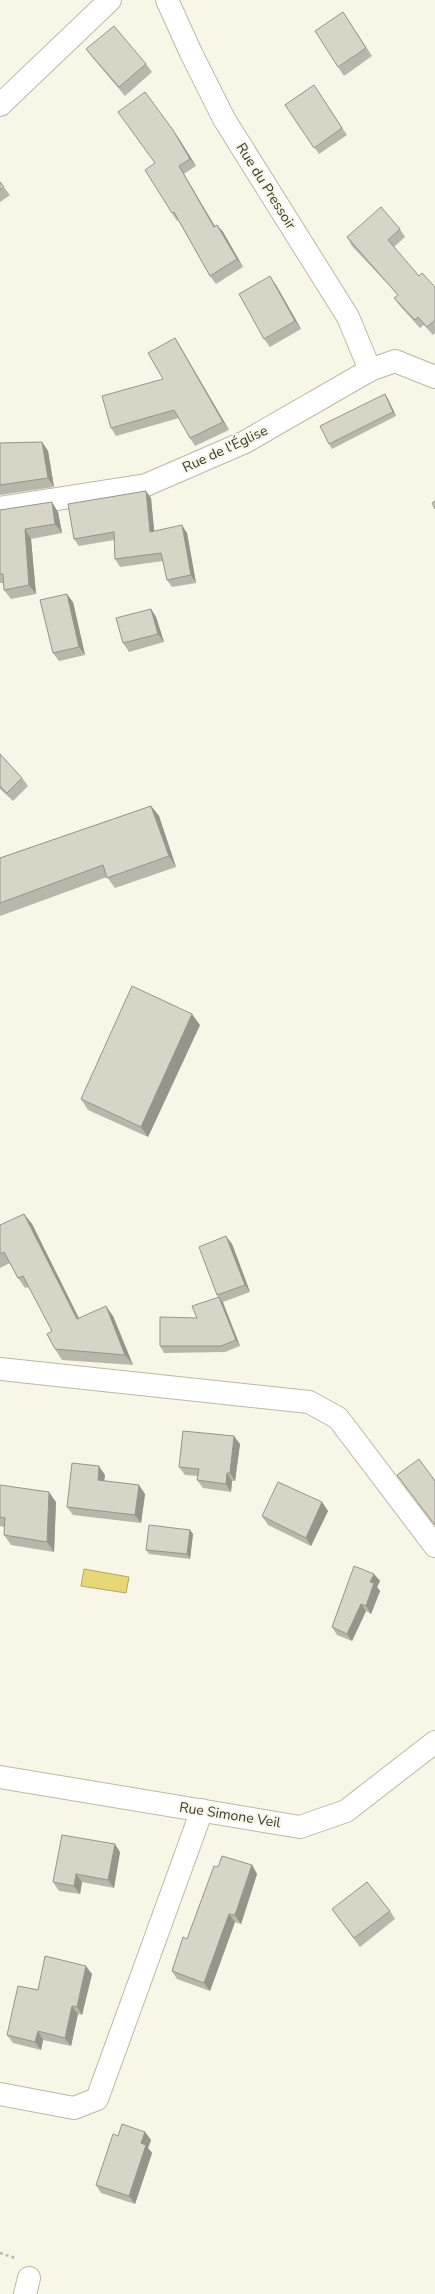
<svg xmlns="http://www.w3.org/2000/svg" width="435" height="2294" font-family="'Nunito Sans',sans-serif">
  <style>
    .water { fill: #e7d777; stroke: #b2a762 }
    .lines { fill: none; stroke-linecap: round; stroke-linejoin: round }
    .street-casing { stroke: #bbb8a9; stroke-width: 24 }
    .secondary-casing { stroke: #bbb8a9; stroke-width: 24 }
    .path { stroke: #bcbaad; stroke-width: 2.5; stroke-dasharray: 3 3; stroke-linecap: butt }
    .street { stroke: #fff; stroke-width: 22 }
    .secondary { stroke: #fff; stroke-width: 22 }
    .wall { fill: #b9b7a9 }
    .shaded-wall { fill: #96958a }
    .building { fill: #d7d5c5; stroke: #96958a }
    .labels { text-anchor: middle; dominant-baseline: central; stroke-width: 4; stroke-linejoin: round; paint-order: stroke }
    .street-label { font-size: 14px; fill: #383731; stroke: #f8f6e6 }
  </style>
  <rect width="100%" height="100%" fill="#f8f6e6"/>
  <path class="water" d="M84,1569L129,1577L126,1593L81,1586Z"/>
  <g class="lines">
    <g class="street-casing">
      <g id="street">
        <path d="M167,0L191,53L224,119L348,317L370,370"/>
        <path d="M0,105L110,0"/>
        <path d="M0,1369L309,1402L338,1418L435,1546"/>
        <path d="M0,1777L300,1827L346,1811L435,1742"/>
        <path d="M0,2094L74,2108L97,2099L202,1810"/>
        <path d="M25,2294L29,2278"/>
      </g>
    </g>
    <g class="secondary-casing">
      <path id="secondary" d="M0,508L146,485L245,442L370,370L395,361L435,377"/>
    </g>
    <path class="path" d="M0,2253L15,2258"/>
    <use href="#street" class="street"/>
    <use href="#secondary" class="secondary"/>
  </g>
  <g class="wall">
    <path d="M349,21L372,56L344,76L338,67Z"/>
    <path d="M86,49L146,64L152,72L125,96L92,57Z"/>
    <path d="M314,85L347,135L319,154L285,105Z"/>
    <path d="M173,130L196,166L184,174L215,226L217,225L223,232L243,267L216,284L210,276L178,220L177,221L172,213L155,163Z"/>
    <path d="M0,182L10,195L0,202Z"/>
    <path d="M400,229L405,237L394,247L419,276L435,287V333L433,335L424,325L420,328L400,306L394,298L398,295L352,246L347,237Z"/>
    <path d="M276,285L301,329L270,347L264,339Z"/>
    <path d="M175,338L180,346L229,430L195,446L190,438L179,418L116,436L111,428L163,379Z"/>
    <path d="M385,394L388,399L396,416L332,449L329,444Z"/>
    <path d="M42,442L48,451L54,487L0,495V443Z"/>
    <path d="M151,498L154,531L187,533L196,583L172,587L167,580L163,561L120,567L115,559L114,540L79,546L74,539Z"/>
    <path d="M0,510L58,512L62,533L31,539L36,594L11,599L4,590V583H0Z"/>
    <path d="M73,602L85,655L59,661L53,653Z"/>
    <path d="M151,609L156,617L164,642L129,652L123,643Z"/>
    <path d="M0,754L22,778L28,786L13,801L0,789Z"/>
    <path d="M151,806L159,816L176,867L115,888L107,877L0,916V858Z"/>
    <path d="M200,1025L148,1137L88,1110L81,1099Z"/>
    <path d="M24,1214L32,1224L79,1318L113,1316L133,1365L62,1360L55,1349L52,1331L29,1287L25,1288L18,1278L10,1263L0,1268V1225Z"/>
    <path d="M232,1244L250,1292L223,1302L240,1346L225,1352L164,1353L160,1346L197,1318L218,1297L217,1295Z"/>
    <path d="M240,1444L235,1481H232L231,1492L203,1488L197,1480L198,1476L185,1475L179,1467Z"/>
    <path d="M105,1475L104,1481L145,1494L141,1523L73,1515L67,1507Z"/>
    <path d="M0,1485L56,1502L54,1552L11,1545L4,1535V1527L0,1526Z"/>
    <path d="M322,1502L328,1511L311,1546L268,1525L262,1516Z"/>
    <path d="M190,1530L193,1534L190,1559L149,1554L146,1550Z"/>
    <path d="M374,1574L380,1581L377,1587L380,1591L371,1614L366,1611L352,1641L337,1635L332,1627Z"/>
    <path d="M120,1852L114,1888L82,1882L80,1894L59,1891L53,1882Z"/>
    <path d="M252,1865L257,1874L241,1924L235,1922L210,1991L177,1979L172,1971L187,1939L218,1867Z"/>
    <path d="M332,1909L390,1911L395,1919L360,1947Z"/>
    <path d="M92,1974L82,2015L78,2014L71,2046L43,2040L41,2050L13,2043L7,2035L38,1990Z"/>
    <path d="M145,2132L151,2140L148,2148L152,2153L135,2204L101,2193L96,2185L118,2136Z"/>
  </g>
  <g class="shaded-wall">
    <path d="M173,130L178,137L196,166L190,159Z"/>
    <path d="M179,166L184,174L219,234L214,227Z"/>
    <path d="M217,225L223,232L243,267L237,259Z"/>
    <path d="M270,276L276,285L301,329L295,321Z"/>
    <path d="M175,338L180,346L229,430L223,422Z"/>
    <path d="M385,394L388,399L396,416L393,412Z"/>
    <path d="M42,442L48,451L54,487L48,478Z"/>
    <path d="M146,491L151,498L155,539L150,532Z"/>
    <path d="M52,502L58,512L62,533L55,524Z"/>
    <path d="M182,525L187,533L196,583L191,575Z"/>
    <path d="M25,529L31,539L36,594L29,585Z"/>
    <path d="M67,594L73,602L85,655L79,647Z"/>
    <path d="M151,609L156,617L164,642L158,634Z"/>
    <path d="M151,806L159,816L176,867L169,856Z"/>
    <path d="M192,1014L200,1025L148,1137L141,1127Z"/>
    <path d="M24,1214L32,1224L84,1329L77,1319Z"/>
    <path d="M226,1236L232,1244L250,1292L245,1285Z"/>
    <path d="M219,1297L223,1303L240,1346L236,1340Z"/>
    <path d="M106,1306L113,1316L133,1365L125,1355Z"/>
    <path d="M234,1436L240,1444L235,1481L230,1473Z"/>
    <path d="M99,1466L105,1475L103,1489L98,1480Z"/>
    <path d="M227,1473L232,1481L231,1492L226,1484Z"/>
    <path d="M139,1485L145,1494L141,1523L135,1515Z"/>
    <path d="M49,1492L56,1502L54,1552L47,1542Z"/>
    <path d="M322,1502L328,1511L311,1546L306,1538Z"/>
    <path d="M190,1530L193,1534L190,1559L187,1554Z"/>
    <path d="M374,1574L380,1581L377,1587L380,1591L371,1614L366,1606L370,1582Z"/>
    <path d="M361,1604L366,1611L352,1641L347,1634Z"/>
    <path d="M115,1844L120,1852L114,1888L108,1880Z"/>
    <path d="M252,1865L257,1874L241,1924L235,1915Z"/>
    <path d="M76,1874L82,1882L80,1894L74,1886Z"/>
    <path d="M229,1914L235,1922L210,1991L204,1983Z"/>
    <path d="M86,1966L92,1974L82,2015L77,2007Z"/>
    <path d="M72,2006L78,2014L71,2046L65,2038Z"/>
    <path d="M38,2031L43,2040L41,2050L35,2042Z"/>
    <path d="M145,2132L151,2140L148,2148L152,2153L135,2204L129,2196L141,2143Z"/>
  </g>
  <g class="building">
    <path d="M343,12L366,48L338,67L315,31Z"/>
    <path d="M114,26L146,64L119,87L86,49Z"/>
    <path d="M314,85L342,128L314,148L285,105Z"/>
    <path d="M145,92L173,130L190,159L179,166L214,227L217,225L237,259L210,276L174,212L172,213L145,170L155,163L118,112Z"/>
    <path d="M0,182L4,187L0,190Z"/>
    <path d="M381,207L400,229L388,240L419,276L422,273L435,287V320L427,327L418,317L415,320L394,298L398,295L347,237Z"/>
    <path d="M270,276L295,321L264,339L239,294Z"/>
    <path d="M175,338L223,422L190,438L174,410L111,428L102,396L163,379L148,353Z"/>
    <path d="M385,394L393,412L329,444L320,426Z"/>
    <path d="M42,442L48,478L0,485V443Z"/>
    <path d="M146,491L150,532L182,525L191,575L167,580L161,553L115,559L114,532L74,539L68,504Z"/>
    <path d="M435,501V509L432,503Z"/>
    <path d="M52,502L55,524L25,529L29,585L4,590L3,574H0V510Z"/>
    <path d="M67,594L79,647L53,653L40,600Z"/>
    <path d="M151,609L158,634L123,643L116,618Z"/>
    <path d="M0,754L22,778L7,793L0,786Z"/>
    <path d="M151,806L169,856L107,878L103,865L0,903V858Z"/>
    <path d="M132,986L192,1014L141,1127L81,1099Z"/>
    <path d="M24,1214L77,1319L106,1306L125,1355L55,1349L47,1334L52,1331L23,1276L18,1278L4,1252L0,1254V1225Z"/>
    <path d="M226,1236L245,1285L217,1295L199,1247Z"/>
    <path d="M219,1297L236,1340L221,1346H160V1317L197,1318L192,1306Z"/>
    <path d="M183,1431L234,1436L230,1473H227L226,1484L197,1480L199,1469L179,1467Z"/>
    <path d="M419,1459L435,1481V1525L397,1475Z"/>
    <path d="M72,1463L99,1466L98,1480L139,1485L135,1515L67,1507Z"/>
    <path d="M278,1482L322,1502L306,1538L262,1516Z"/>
    <path d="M0,1485L49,1492L47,1542L4,1535L5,1518L0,1517Z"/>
    <path d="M149,1525L190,1530L187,1554L146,1550Z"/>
    <path d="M354,1566L374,1574L370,1582L374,1583L366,1606L361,1604L347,1634L332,1627Z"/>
    <path d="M62,1835L115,1844L108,1880L76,1874L74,1886L53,1882Z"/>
    <path d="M222,1856L252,1865L235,1915L229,1914L204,1983L172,1971L183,1937L187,1939L214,1866L218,1867Z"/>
    <path d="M367,1882L390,1911L354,1938L332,1909Z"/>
    <path d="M45,1956L86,1966L77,2007L72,2006L65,2038L38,2031L35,2042L7,2035L18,1986L38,1990Z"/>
    <path d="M122,2124L145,2132L141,2143L146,2145L129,2196L96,2185L113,2134L118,2136Z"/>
  </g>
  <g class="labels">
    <g class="street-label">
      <text transform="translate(266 186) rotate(58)">Rue du Pressoir</text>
      <text transform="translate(225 449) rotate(-25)">Rue de l'Église</text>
      <text transform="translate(230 1815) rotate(9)">Rue Simone Veil</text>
    </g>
  </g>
</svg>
